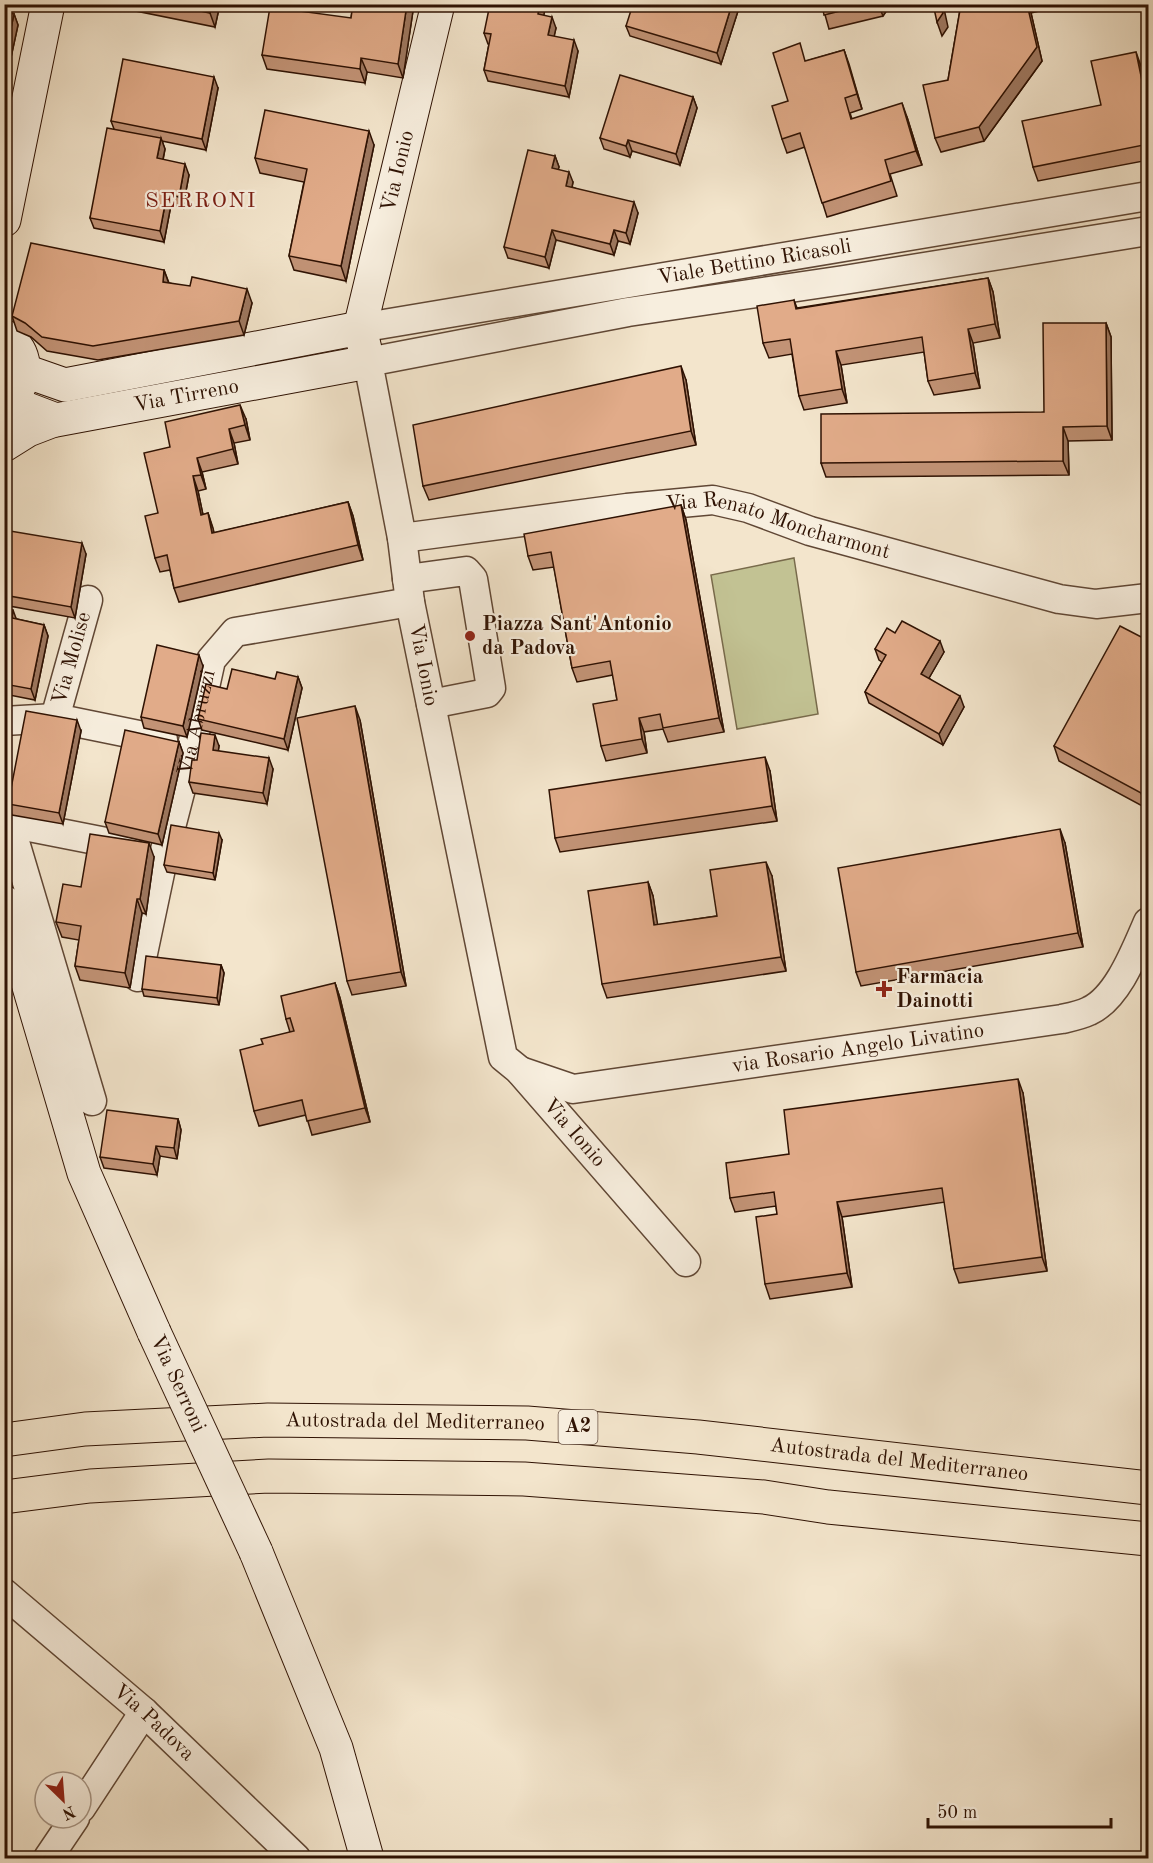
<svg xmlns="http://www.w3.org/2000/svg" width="1153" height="1863" font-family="'Old Standard TT',serif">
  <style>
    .green { fill: #c2c293; stroke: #786a4b; stroke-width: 1.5 }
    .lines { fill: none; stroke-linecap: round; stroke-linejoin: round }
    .street-casing { stroke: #604735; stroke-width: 31 }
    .secondary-casing { stroke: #2f1203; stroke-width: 35 }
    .highway-casing { stroke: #2f1203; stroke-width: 35 }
    .street { stroke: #f7eede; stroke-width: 28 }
    .secondary { stroke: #f7eede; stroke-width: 33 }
    .highway { stroke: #f3e5cc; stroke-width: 33 }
    .secondary-bridge-casing { stroke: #2f1203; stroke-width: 35; stroke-linecap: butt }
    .secondary-bridge { stroke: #f7eede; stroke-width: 33 }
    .wall { fill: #c29376; stroke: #2f1203; stroke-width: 1.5 }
    .shaded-wall { fill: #9e7860; stroke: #2f1203; stroke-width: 1.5 }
    .building { fill: #e1ab89; stroke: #2f1203; stroke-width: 1.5 }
    .poi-dot { fill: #8f2418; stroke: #f7eede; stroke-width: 2 }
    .labels { text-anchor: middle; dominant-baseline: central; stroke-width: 4.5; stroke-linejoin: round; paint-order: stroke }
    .shield { fill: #f7eede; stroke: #6b5445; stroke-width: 1.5 }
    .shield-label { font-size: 20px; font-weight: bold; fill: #2f1203 }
    .street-label { font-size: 21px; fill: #2f1203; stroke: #f7eede }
    .poi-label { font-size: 21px; font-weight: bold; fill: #2f1203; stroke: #f7eede; text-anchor: start }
    .neighbourhood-label { font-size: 22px; letter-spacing: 1.5px; fill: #7a1f14; stroke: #f7eede }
  </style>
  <rect width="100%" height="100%" fill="#f3e5cc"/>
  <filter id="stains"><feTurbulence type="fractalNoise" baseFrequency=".00333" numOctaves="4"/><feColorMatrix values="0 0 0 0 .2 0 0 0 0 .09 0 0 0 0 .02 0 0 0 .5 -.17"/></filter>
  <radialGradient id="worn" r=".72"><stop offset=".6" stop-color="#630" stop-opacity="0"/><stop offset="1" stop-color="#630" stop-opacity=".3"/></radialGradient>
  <path class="green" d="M794,558L818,714L737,729L711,575Z"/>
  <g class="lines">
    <g class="street-casing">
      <g id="street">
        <path id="s1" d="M360,328L1148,196"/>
        <path id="s2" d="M402,538L627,508L713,500L748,508L810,531L1059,599L1096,604L1148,598"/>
        <path d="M407,579L466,571L473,579L491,688L487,693L431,704"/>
        <path id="s3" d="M55,718L88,600"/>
        <path d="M4,721L55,718L163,740"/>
        <path d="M4,822L126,846"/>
        <path d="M9,822L92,1101"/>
        <path id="s4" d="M138,977L164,854L192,746L211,660L235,632L410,602"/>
        <path id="s5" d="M520,1071L573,1089L1062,1019C1071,1017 1081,1015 1089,1011C1118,998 1136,949 1148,922"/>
        <path d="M686,1262L519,1070L503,1057L410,602L402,538L368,362L628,312L844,280L1148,231"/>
        <path id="s6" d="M4,1593L144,1712L296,1858"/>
        <path d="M81,1808L144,1712"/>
        <path d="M48,1858L75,1818"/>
      </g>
    </g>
    <g class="secondary-casing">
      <g id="secondary">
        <path d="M4,220L48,4"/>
        <path d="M4,336C25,349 28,370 17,391"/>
        <path d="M25,371L65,385L360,328"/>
        <path id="s7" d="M6,401L56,420L368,362L360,328L438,4"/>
        <path d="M4,445L28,430L54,420"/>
        <path d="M4,902L84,1173L154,1332"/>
        <path d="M256,1552L336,1748L367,1858"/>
      </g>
    </g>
    <g class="highway-casing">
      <g id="highway">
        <path id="s8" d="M4,1440L85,1429L268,1420L527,1423L698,1437L1148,1488"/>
        <path d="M4,1497L90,1486L269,1476L524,1479L764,1497L828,1507L1148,1539"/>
      </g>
    </g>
    <use href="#street" class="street"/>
    <use href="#secondary" class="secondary"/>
    <use href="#highway" class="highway"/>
    <g class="secondary-bridge-casing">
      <g id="secondary-bridge">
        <path id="s9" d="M154,1332L256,1552"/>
      </g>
    </g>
    <use href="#secondary-bridge" class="secondary-bridge"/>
  </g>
  <g class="wall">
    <path d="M120,4H220L215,27L121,8Z"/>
    <path d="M353,4H414L403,78L367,72L365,83L267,69L262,55L351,18Z"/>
    <path d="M822,4H891L883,16L829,29Z"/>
    <path d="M961,4H1067L1031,13L1042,61L984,141L941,152L935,138L948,80Z"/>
    <path d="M738,11L721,64L630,36L626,26Z"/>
    <path d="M4,12L14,14L18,25L10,62L4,61Z"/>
    <path d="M544,15L556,28L554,36L578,51L569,97L488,81L484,70L489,44H488L484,33Z"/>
    <path d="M844,50L862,109L850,113L852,119L907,117L922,165L890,174L897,196L827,217L805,147L787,153L782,139L788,101L806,61Z"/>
    <path d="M1141,66L1147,95L1149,94V160L1038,181L1033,167L1101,105Z"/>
    <path d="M218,88L206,150L162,141L165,149L163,160L189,175L183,207L171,205L164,242L94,228L90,218L114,129L111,121Z"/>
    <path d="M693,97L697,108L680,165L632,151L630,157L604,149L600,138Z"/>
    <path d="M374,145L346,281L294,270L289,256L304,182L260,173L255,158Z"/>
    <path d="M555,156L559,167L558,169L573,182L572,187L638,213L630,244L618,241L614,255L556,240L549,268L508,258L504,247Z"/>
    <path d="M164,270L169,283L252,303L244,335L98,360L47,351L31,337L17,331L12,316Z"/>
    <path d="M988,278L993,292L1000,338L973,343L980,388L934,395L928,381L924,352L841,365L847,403L804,410L799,396L792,354L769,358L763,343L794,300L797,308Z"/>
    <path d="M1106,323L1111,337L1112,440L1068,441L1069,475L826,477L821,463L1044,412Z"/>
    <path d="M686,380L696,445L429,500L423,486Z"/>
    <path d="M246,419L250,440L234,443L238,464L202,472L206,489L198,491L203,515L208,513L214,533L348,502L353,516L363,560L179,602L174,588L170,570L160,572L155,558L158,513L170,447Z"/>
    <path d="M681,505L686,520L724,732L668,742L663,729L644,732L647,753L606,761L601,746L617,700L613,675L577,682L572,668L554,567L533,570L528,556Z"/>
    <path d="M4,530L86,554L75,618L4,605Z"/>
    <path d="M4,609L17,619L44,625L48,636L35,700L4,694Z"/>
    <path d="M895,633L944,652L929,678L964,707L943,745L869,703L865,692L882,662L879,660L875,649Z"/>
    <path d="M1149,641V803L1146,808L1059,761L1054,746Z"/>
    <path d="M203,666L187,737L144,728L141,717Z"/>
    <path d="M298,677L302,688L288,750L202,730L198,719L227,689L275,679Z"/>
    <path d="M360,720L406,986L352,995L347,981Z"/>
    <path d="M81,731L63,824L12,815L8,804Z"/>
    <path d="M179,742L183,753L162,845L109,833L105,822Z"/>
    <path d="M219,746L218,751L273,769L267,804L193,793L189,782L197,760Z"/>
    <path d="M770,771L777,821L560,852L555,838Z"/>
    <path d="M222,840L215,880L167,872L164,865Z"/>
    <path d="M1065,843L1083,947L861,986L856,972Z"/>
    <path d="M154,857L146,914L142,913L130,988L80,980L75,966L79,940L62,937L56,922L81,887Z"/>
    <path d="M772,876L786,971L607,998L602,984L648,882L653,896L657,925L717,916Z"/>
    <path d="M221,965L224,973L219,1005L144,996L142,989Z"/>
    <path d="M335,983L340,998L370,1122L312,1135L306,1115L259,1126L254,1111L263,1044L290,1032L286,1019Z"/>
    <path d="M1023,1093L1047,1271L959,1283L954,1269L945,1202L842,1217L852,1287L770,1299L765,1284L777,1214L776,1206L735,1212L730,1198L789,1154Z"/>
    <path d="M178,1119L181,1130L177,1159L160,1156L157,1175L104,1168L100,1157Z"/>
  </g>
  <g class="shaded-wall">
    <path d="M212,4H220L215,27L210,13Z"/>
    <path d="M407,4H414L403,78L398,64Z"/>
    <path d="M540,4H546L542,25L538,14Z"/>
    <path d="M732,4H736L738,11L721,64L717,53Z"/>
    <path d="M878,4H891L883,16Z"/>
    <path d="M941,4H943L948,27L942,36L937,22Z"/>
    <path d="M1027,4L1031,13L1042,61L984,141L979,127Z"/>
    <path d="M14,14L18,25L10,62L6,51Z"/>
    <path d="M552,17L556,28L552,46L548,35Z"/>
    <path d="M574,40L578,51L569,97L565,86Z"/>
    <path d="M844,50L849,64L862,109L857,94Z"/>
    <path d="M1136,52L1141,66L1149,101L1145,95Z"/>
    <path d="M361,58L367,72L365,83L360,69Z"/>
    <path d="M214,77L218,88L206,150L202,139Z"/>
    <path d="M693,97L697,108L680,165L676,154Z"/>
    <path d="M902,103L907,117L922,165L916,151Z"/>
    <path d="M369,131L374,145L346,281L341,266Z"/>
    <path d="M161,138L165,149L161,169L157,158Z"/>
    <path d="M628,140L632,151L630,157L626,146Z"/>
    <path d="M555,156L559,167L556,178L552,168Z"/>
    <path d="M185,164L189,175L183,207L179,197Z"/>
    <path d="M569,172L573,182L570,197L566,186Z"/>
    <path d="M167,194L171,205L164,242L160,231Z"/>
    <path d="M634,202L638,213L630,244L626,233Z"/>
    <path d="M552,230L556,240L549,268L545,257Z"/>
    <path d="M614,230L618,241L614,255L610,244Z"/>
    <path d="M164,270L169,284L163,282Z"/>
    <path d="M988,278L993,292L1000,338L995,324Z"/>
    <path d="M247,289L252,303L244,335L239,321Z"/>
    <path d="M1106,323L1111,337L1112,440L1107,426Z"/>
    <path d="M968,329L973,343L980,388L975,373Z"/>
    <path d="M836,351L841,365L847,403L842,389Z"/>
    <path d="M681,366L686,380L696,445L691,431Z"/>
    <path d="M240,405L246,419L250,440L245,425Z"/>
    <path d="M1063,427L1068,441L1069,475L1063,461Z"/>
    <path d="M229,429L234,443L238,464L233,449Z"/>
    <path d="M197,458L202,472L206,489L201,475Z"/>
    <path d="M193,476L198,491L206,529L201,515Z"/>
    <path d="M348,502L353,516L363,560L358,545Z"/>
    <path d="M681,505L686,520L724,732L719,718Z"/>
    <path d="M208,513L213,528L217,547L212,533Z"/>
    <path d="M82,543L86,554L75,618L71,607Z"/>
    <path d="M13,610L17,621L12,618Z"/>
    <path d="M44,625L48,636L35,700L31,689Z"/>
    <path d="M940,641L944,652L925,685L921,674Z"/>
    <path d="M199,655L203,666L187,737L183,726Z"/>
    <path d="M298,677L302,688L288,750L284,739Z"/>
    <path d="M960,696L964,707L943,745L939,734Z"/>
    <path d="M355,706L360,720L406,986L401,972Z"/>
    <path d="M639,718L644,732L647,753L642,739Z"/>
    <path d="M77,720L81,731L63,824L59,813Z"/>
    <path d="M215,735L219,746L217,761L213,750Z"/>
    <path d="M179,742L183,753L162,845L158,834Z"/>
    <path d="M765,757L770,771L777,821L772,806Z"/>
    <path d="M269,758L273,769L267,804L263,793Z"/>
    <path d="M1149,779V803L1146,808L1141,793Z"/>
    <path d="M1060,829L1065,843L1083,947L1078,933Z"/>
    <path d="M219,833L222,840L215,880L213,873Z"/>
    <path d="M149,843L154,857L146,914L140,899Z"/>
    <path d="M766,862L772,876L786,971L781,957Z"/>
    <path d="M648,882L653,896L660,939L654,925Z"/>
    <path d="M137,899L142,913L130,988L125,973Z"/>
    <path d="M221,965L224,973L219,1005L217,998Z"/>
    <path d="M335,983L340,998L370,1122L365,1108Z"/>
    <path d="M1018,1079L1023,1093L1047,1271L1042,1257Z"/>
    <path d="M178,1119L181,1130L177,1159L174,1148Z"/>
    <path d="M156,1146L160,1156L157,1175L153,1164Z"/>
    <path d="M837,1202L842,1217L852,1287L847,1273Z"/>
  </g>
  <g class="building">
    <path d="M168,4H212L210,13Z"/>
    <path d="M353,4H407L398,64L361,58L360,69L262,55L270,7L351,18Z"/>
    <path d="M490,4H540L538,14L552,17L548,35L574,40L565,86L484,70L491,34L484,33Z"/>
    <path d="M633,4H732L717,53L626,26Z"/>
    <path d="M822,4H868L824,15Z"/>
    <path d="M933,4H941L943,13L937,22Z"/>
    <path d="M961,4H1027L1037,47L979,127L935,138L923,85L948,80Z"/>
    <path d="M4,12L14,14L6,51H4Z"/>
    <path d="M800,43L805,61L844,50L857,94L845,98L851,119L902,103L916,151L885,160L891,181L822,203L800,133L782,139L772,106L788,101L773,53Z"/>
    <path d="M1136,52L1145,95L1149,94V144L1033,167L1022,121L1101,105L1091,61Z"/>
    <path d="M123,59L214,77L202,139L111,121Z"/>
    <path d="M620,75L693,97L676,154L628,140L626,146L600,138Z"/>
    <path d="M265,110L369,131L341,266L289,256L307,169L255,158Z"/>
    <path d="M107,128L161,138L157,158L185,164L179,197L167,194L160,231L90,218Z"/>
    <path d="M528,150L555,156L552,168L569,172L566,186L634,202L626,233L614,230L610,244L552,230L545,257L504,247Z"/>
    <path d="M31,243L164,270L163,282L190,286L192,277L247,289L239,321L93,346L42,337L25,323L12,316Z"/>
    <path d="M988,278L995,324L968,329L975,373L928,381L922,337L836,351L842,389L799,396L790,339L763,343L757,306L794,300L796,309Z"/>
    <path d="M1043,323H1106L1107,426L1063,427V461L821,463V414L1044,412Z"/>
    <path d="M681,366L691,431L423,486L413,425Z"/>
    <path d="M240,405L245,425L229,429L233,449L197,458L201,475L193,476L201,515L208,513L212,533L348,502L358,545L174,588L167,555L155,558L145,516L158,513L144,453L170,447L165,422Z"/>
    <path d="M681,505L719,718L663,728L660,714L639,718L642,739L601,746L593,704L617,700L610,661L572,668L551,552L528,556L524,534Z"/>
    <path d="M4,530L82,543L71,607L4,595Z"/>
    <path d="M4,609L13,610L12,618L44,625L31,689L4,684Z"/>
    <path d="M902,621L940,641L921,674L960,696L939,734L865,692L886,655L875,649L887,628L895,633Z"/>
    <path d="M1120,626L1149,641V779L1141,793L1054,746Z"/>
    <path d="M157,645L199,655L183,726L141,717Z"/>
    <path d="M232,669L275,679L277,672L298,677L284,739L198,719L206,684L227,689Z"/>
    <path d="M355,706L401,972L347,981L297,718Z"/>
    <path d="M26,711L77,720L59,813L8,804Z"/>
    <path d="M125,730L179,742L158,834L105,822Z"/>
    <path d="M201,733L215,735L213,750L269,758L263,793L189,782L192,760H197Z"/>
    <path d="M765,757L772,806L555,838L549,790Z"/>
    <path d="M171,825L219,833L213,873L164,865Z"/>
    <path d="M1060,829L1078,933L856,972L838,868Z"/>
    <path d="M90,834L149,843L140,899H137L125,973L75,966L81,926L56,922L63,884L81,887Z"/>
    <path d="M766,862L781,957L602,984L588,891L648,882L654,925L717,916L710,870Z"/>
    <path d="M146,956L221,965L217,998L142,989Z"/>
    <path d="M335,983L365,1108L307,1121L302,1100L254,1111L240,1050L263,1044L261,1039L294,1031L290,1018L286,1019L281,996Z"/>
    <path d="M1018,1079L1042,1257L954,1269L942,1188L837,1202L847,1273L765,1284L756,1217L777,1214L774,1192L730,1198L726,1163L789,1154L784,1110Z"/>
    <path d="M107,1110L178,1119L174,1148L156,1146L153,1164L100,1157Z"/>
  </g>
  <g class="poi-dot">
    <circle cx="470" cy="636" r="6"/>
    <path d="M881 980h6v6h6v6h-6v6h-6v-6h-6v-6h6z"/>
  </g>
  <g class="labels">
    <rect class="shield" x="558.5" y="1410" width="39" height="34" rx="4.5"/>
    <g class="shield-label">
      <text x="578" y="1427">A2</text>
    </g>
    <g class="street-label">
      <text stroke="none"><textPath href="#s7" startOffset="567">Via Ionio</textPath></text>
      <text stroke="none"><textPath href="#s1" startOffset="400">Viale Bettino Ricasoli</textPath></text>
      <text stroke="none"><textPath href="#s7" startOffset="186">Via Tirreno</textPath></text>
      <text stroke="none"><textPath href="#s2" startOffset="382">Via Renato Moncharmont</textPath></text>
      <text stroke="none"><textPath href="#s3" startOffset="62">Via Molise</textPath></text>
      <text transform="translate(423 665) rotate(79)">Via Ionio</text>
      <text stroke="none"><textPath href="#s4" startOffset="261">Via Abruzzi</textPath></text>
      <text stroke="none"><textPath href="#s5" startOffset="344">via Rosario Angelo Livatino</textPath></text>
      <text transform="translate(574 1133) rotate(49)">Via Ionio</text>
      <text stroke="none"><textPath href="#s9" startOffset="57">Via Serroni</textPath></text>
      <text stroke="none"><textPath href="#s8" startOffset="412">Autostrada del Mediterraneo</textPath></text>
      <text stroke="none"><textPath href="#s8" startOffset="898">Autostrada del Mediterraneo</textPath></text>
      <text stroke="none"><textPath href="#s6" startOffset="198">Via Padova</textPath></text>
    </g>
    <g class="poi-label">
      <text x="482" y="624">Piazza Sant'Antonio<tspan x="482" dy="24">da Padova</tspan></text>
      <text x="896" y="977">Farmacia<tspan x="896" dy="24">Dainotti</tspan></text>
    </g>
    <g class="neighbourhood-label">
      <text x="201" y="201">SERRONI</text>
    </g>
  </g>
  <rect width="1153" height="1863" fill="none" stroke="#f3e5cc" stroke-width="24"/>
  <rect x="6" y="6" width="1141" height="1851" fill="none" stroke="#2f1203" stroke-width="3"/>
  <rect x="12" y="12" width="1129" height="1839" fill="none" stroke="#2f1203" stroke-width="1.5"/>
  <g transform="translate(63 1800) rotate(155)"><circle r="28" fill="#f7eede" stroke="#a79686" stroke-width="1.5"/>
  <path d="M0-4.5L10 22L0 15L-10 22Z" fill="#8f2418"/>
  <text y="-9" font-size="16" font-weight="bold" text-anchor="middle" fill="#2f1203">N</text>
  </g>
  <path d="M928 1818v9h183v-9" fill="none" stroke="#2f1203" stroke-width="3"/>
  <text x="937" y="1818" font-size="18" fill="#2f1203" stroke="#f7eede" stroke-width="4.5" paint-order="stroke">50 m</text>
  <rect width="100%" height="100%" filter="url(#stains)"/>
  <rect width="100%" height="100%" fill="url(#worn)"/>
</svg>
